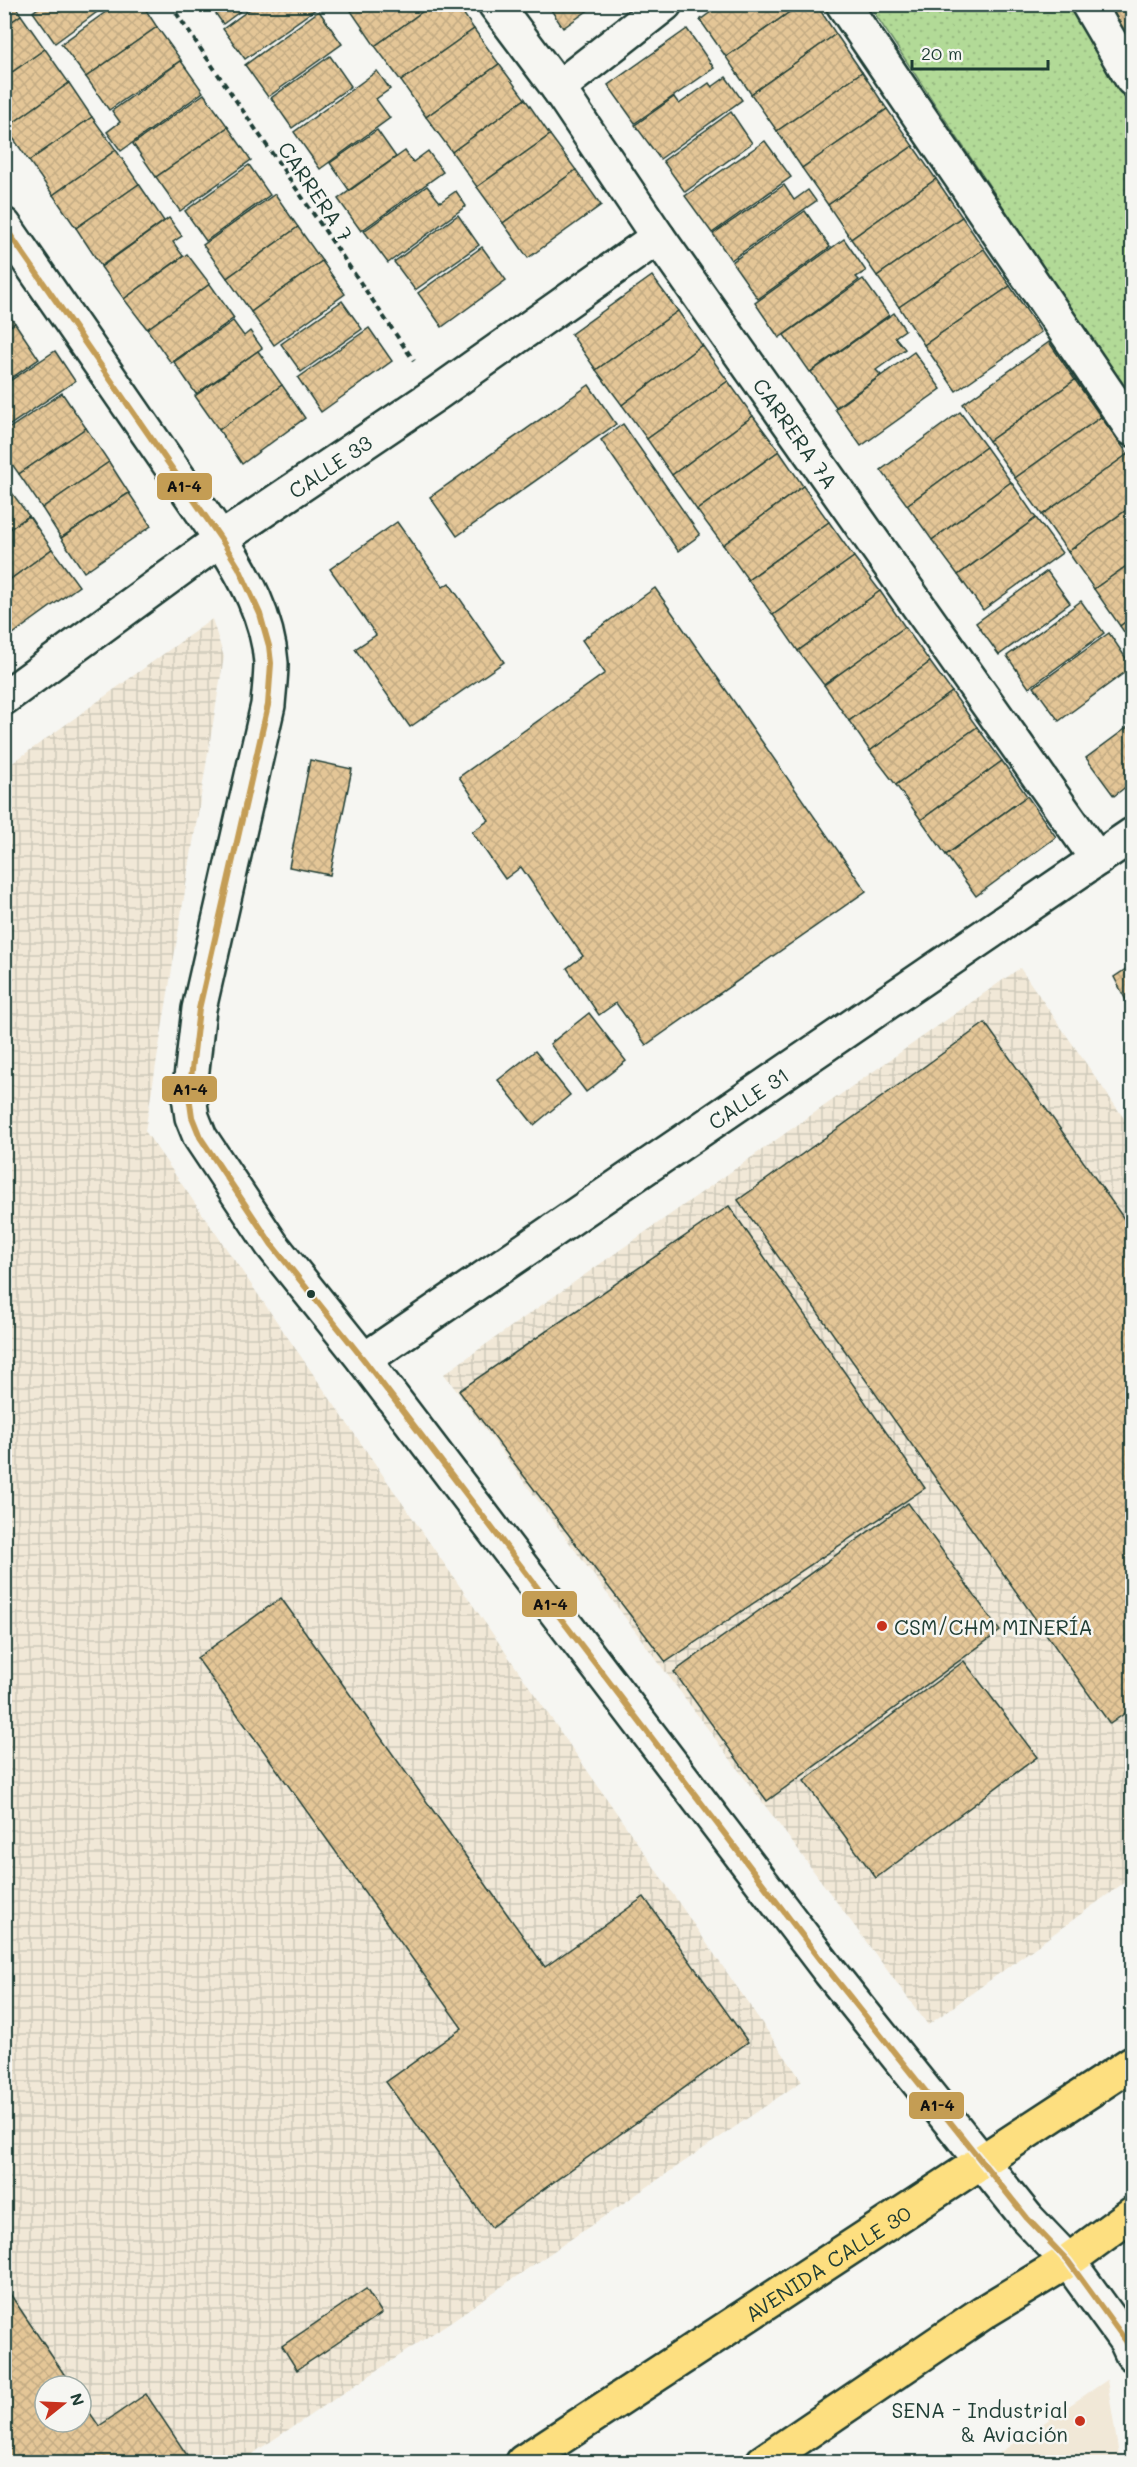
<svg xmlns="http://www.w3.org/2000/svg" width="1137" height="2467" font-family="Mali,sans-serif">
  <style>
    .built { fill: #f1e8d7 }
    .industrial { fill: url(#industrial-grid); fill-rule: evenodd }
    .green { fill: url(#green-dots); stroke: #688c66; stroke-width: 1.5 }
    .building { fill: url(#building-cross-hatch); stroke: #1f3d34; stroke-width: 1.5 }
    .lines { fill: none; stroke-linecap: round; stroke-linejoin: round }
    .minor-casing { stroke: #1f3d34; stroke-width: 38 }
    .highway-casing { stroke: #1f3d34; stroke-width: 38 }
    .path { stroke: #1f3d34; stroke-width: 4; stroke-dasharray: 6 4.5; stroke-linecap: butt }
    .minor { stroke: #f6f6f2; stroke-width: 33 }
    .highway { stroke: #fddf80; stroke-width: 33 }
    .bus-1-casing { stroke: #f6f6f2; stroke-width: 10 }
    .bus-1 { stroke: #c49d54; stroke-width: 6 }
    .bus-dot { fill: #1f3d34; stroke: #f6f6f2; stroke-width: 2 }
    .poi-dot { fill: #c8321e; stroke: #f6f6f2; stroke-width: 2 }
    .labels { text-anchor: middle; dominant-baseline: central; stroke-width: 5; stroke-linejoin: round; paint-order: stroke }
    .street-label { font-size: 21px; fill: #1f3d34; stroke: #f6f6f2 }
    .poi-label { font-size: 21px; fill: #1f3d34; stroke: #f6f6f2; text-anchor: start }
    .line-badge { stroke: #f6f6f2; stroke-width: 2 }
    .pale-badge-label { font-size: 16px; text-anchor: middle; font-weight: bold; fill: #111 }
  </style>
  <defs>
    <pattern id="industrial-grid" width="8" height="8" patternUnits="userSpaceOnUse" patternTransform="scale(1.5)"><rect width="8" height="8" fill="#f1e8d7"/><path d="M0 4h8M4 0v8" fill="none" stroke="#cec8b9"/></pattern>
    <pattern id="green-dots" width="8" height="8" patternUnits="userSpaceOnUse" patternTransform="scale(1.5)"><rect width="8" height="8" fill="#b2da97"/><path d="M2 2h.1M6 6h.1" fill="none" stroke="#99bc83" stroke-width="1.8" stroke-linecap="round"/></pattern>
    <pattern id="building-cross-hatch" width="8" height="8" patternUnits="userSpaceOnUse" patternTransform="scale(1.5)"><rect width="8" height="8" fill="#e4c697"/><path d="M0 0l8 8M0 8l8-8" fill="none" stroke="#c3ab83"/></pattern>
  </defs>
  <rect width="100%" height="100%" fill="#f6f6f2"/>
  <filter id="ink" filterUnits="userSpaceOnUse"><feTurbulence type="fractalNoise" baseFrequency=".0167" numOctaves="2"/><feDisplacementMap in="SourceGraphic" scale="12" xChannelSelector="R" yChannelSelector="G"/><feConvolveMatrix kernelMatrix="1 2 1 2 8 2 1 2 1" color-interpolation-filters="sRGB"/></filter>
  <g filter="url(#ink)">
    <path class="built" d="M1107,2380L1120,2462H986Z"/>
    <g class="industrial">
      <path d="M212,619L224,657L145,1131L802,2081L447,2324L240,2462H5L4,769ZM45,2386H81V2422H45Z"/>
      <path d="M1020,968L1132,1130V1877L928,2025L444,1374Z"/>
    </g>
    <path class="green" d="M869,5H1070L1132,110V400Z"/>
    <g class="building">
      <path d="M4,4H14L21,15L4,27Z"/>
      <path d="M43,4H108L55,43L33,12Z"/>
      <path d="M117,4H142L157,27L86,77L61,44Z"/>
      <path d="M209,4H250L223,24Z"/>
      <path d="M257,4H315L317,8L245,59L223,29Z"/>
      <path d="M359,4H433L375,46L351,11Z"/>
      <path d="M433,4H457L474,29L401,81L375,46Z"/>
      <path d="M547,4H597L563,28Z"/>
      <path d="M722,4H801L726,57L700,20Z"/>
      <path d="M801,4H816L836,34L751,94L726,57Z"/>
      <path d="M1107,4H1132V28L1125,33Z"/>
      <path d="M319,11L342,44L268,97L245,65Z"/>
      <path d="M21,15L45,49L4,78V27Z"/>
      <path d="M157,27L181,60L109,110L86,77Z"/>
      <path d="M474,29L499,64L426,117L401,81Z"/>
      <path d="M687,29L714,68L635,123L608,85Z"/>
      <path d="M836,34L862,72L777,131L751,94Z"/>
      <path d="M45,49L69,83L6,128L4,78Z"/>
      <path d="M330,56L351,86L292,128L271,98Z"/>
      <path d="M181,61L203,92L121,151L107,132L120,122L112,111Z"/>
      <path d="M499,64L525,99L452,152L426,117Z"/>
      <path d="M377,71L390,89L376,99L390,118L320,169L294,132Z"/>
      <path d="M862,72L887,109L802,168L777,131Z"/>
      <path d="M726,77L742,100L660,159L635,125L674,97L679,104L709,83L712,87Z"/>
      <path d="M69,83L92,117L29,161L6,128Z"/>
      <path d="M204,94L228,127L156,177L133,144Z"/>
      <path d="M525,99L550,135L477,187L452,152Z"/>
      <path d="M887,109L913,146L828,205L802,168Z"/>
      <path d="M731,112L752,143L685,192L663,161Z"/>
      <path d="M92,117L116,150L53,195L29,161Z"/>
      <path d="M228,127L251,160L180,211L156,177Z"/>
      <path d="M377,130L396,157L349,190L330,163Z"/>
      <path d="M550,135L576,170L503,223L477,187Z"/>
      <path d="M765,141L791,177L712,233L685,196Z"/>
      <path d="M913,146L936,179L851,239L828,205Z"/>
      <path d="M116,150L139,184L76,228L53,195Z"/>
      <path d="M405,151L413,162L428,151L443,172L361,231L338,199Z"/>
      <path d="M249,165L270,195L206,241L185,211Z"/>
      <path d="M576,170L601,205L528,258L503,223Z"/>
      <path d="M936,179L962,217L877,276L851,239Z"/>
      <path d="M139,184L164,221L101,266L76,228Z"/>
      <path d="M784,185L794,200L808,190L816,201L731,260L713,234Z"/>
      <path d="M427,186L440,202L456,191L466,206L388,263L364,231Z"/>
      <path d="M275,194L298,227L227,278L203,245Z"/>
      <path d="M805,211L830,247L758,299L732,262Z"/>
      <path d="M458,215L479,245L415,290L394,262Z"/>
      <path d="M962,217L984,249L899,307L877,276Z"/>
      <path d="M169,218L182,236L173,242L183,256L124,299L101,267Z"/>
      <path d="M298,227L322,261L251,312L227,278Z"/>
      <path d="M844,239L866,271L856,277L859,280L779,338L755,303Z"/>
      <path d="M482,247L506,280L442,327L418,293Z"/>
      <path d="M984,249L1010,286L924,345L899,307Z"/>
      <path d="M187,254L210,284L147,329L124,299Z"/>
      <path d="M322,261L345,294L274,345L251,312Z"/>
      <path d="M652,276L678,311L596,370L571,334Z"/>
      <path d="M863,279L889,315L810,372L784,335Z"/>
      <path d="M210,284L234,318L171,363L147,329Z"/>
      <path d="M1010,286L1041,332L956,391L924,345Z"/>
      <path d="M342,301L362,329L301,372L281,344Z"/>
      <path d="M4,309L15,323L4,330Z"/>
      <path d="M678,311L702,345L622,405L596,370Z"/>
      <path d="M894,313L905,330L895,337L905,349L876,370L881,375L836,407L811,372Z"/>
      <path d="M233,321L244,336L250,331L262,348L196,394L174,362Z"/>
      <path d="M15,323L39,359L4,383V330Z"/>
      <path d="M369,328L392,361L321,412L298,378Z"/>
      <path d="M1049,342L1075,380L989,441L963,404Z"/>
      <path d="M702,345L728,381L647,439L622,405Z"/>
      <path d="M55,351L75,381L4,429V385Z"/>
      <path d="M258,351L282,385L219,430L195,396Z"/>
      <path d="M914,352L941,389L861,446L835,409Z"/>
      <path d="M1075,380L1101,417L1015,478L989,441Z"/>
      <path d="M728,381L753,416L672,475L647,439Z"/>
      <path d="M282,385L305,418L242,464L219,430Z"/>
      <path d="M589,385L616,424L457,536L430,497Z"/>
      <path d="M62,393L86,428L19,474L4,453V432Z"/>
      <path d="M960,412L986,447L907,505L881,470Z"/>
      <path d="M753,416L779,451L697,510L672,475Z"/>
      <path d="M1101,417L1128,454L1042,515L1015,478Z"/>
      <path d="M623,424L700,535L678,551L601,440Z"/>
      <path d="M86,428L109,462L42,508L19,474Z"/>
      <path d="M986,447L1011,482L932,540L907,505Z"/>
      <path d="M779,451L803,486L723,545L697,510Z"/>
      <path d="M1128,454L1132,461V506L1068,552L1042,515Z"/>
      <path d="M109,462L129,493L61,538L42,508Z"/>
      <path d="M4,482L29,516L4,533Z"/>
      <path d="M1011,482L1036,518L958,575L932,540Z"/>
      <path d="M803,486L829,522L748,580L723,545Z"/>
      <path d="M129,493L151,526L84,572L61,538Z"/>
      <path d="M1132,506V562L1094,589L1068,552Z"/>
      <path d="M29,516L52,549L4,584V533Z"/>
      <path d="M1036,518L1062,553L983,610L958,575Z"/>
      <path d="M397,522L443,587L449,583L504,662L410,727L355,649L376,635L330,569Z"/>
      <path d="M829,522L854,557L773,615L748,580Z"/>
      <path d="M52,549L79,586L13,634L4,622V584Z"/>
      <path d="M854,557L880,591L798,651L773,615Z"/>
      <path d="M1132,562V617L1120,626L1094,589Z"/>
      <path d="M1047,571L1070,603L999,655L976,623Z"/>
      <path d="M655,588L866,891L646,1045L616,1003L599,1015L567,968L583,956L521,867L505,879L472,832L489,820L459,777L605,673L582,640Z"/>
      <path d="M880,591L905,627L824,685L798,651Z"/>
      <path d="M1081,601L1104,633L1029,688L1007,656Z"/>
      <path d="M1132,617V644L1120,626Z"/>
      <path d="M905,627L930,662L849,721L824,685Z"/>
      <path d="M1109,633L1132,667L1059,721L1034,687Z"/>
      <path d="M930,662L952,692L870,751L849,721Z"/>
      <path d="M952,692L977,727L896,785L870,751Z"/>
      <path d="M1132,724V782L1114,796L1086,758Z"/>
      <path d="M977,727L1002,761L921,820L896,785Z"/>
      <path d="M310,760L352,769L330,875L289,867Z"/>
      <path d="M1002,761L1027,796L946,855L921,820Z"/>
      <path d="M1027,796L1056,837L976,896L946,855Z"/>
      <path d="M1132,965V1012L1114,977Z"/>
      <path d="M589,1013L626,1061L586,1092L550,1044Z"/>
      <path d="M985,1023L1132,1230V1708L1110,1724L738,1200Z"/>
      <path d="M535,1051L570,1095L534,1125L498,1080Z"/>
      <path d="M729,1206L925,1488L666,1662L459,1391Z"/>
      <path d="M908,1503L1000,1631L767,1801L674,1672Z"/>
      <path d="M281,1598L545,1967L644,1897L748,2042L491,2227L386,2082L462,2028L197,1658Z"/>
      <path d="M964,1661L1037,1757L876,1878L804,1781Z"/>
      <path d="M4,2285L72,2386H45V2422H81V2400L99,2426L146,2394L191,2461L188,2462H4Z"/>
      <path d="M366,2289L382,2313L297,2370L282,2346Z"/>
    </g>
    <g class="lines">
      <g class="minor-casing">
        <g id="minor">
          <path id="s1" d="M495,4L558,88L658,237L1097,859"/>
          <path d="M843,4L1132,429"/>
          <path d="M1088,4L1132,79"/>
          <path d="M558,88L665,4"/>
          <path d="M4,225L221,539C245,577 268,617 271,663C271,677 269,691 268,705L199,1009L189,1096L192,1117L200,1137L272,1245L364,1360L830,1972L1027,2218L1068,2261L1126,2341L1132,2354"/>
          <path id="s2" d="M4,698L221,539L436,394L658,237"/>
          <path id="s3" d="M364,1360L1132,835"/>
        </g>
      </g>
      <g class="highway-casing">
        <g id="highway">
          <path id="s4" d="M523,2462L1132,2063"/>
          <path d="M763,2462L984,2312L1068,2261L1132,2214"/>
        </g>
      </g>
      <path class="path" d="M170,4L414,361"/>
      <use href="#minor" class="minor"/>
      <use href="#highway" class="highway"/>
      <g class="bus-1-casing">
        <path id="bus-1" d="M4,226L221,539L239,568L260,614L269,646L271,663L268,705L199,1009L189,1096L192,1117L200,1137L272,1245L364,1360L830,1972L1027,2218L1068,2261L1126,2341L1132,2354"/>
      </g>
      <use href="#bus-1" class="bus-1"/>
    </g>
  </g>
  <circle class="bus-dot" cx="311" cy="1294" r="5"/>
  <g class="poi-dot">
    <circle cx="882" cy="1626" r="6"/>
    <circle cx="1080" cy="2421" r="6"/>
  </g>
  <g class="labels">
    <g class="street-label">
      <text transform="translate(316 191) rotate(56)">CARRERA 7</text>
      <text stroke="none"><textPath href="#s1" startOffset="524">CARRERA 7A</textPath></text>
      <text stroke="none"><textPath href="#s2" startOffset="400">CALLE 33</textPath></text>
      <text stroke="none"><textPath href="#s3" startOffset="465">CALLE 31</textPath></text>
      <text stroke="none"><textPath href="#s4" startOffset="364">AVENIDA CALLE 30</textPath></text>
    </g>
    <g class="poi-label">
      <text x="894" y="1626">CSM/CHM MINERÍA</text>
      <text x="1068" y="2409" text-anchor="end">SENA - Industrial<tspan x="1068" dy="24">&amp; Aviación</tspan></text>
    </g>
  </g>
  <g class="line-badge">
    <rect x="156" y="472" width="57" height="29" rx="6" fill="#c49d54"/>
    <rect x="161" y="1075" width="57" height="28" rx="6" fill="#c49d54"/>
    <rect x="521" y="1590" width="57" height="28" rx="6" fill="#c49d54"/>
    <rect x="908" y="2091" width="57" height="29" rx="6" fill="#c49d54"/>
  </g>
  <g class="pale-badge-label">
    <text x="184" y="492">A1-4</text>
    <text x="190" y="1095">A1-4</text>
    <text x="550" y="1610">A1-4</text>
    <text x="937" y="2111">A1-4</text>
  </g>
  <rect width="1137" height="2467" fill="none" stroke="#f6f6f2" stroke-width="24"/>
  <rect x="12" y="12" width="1113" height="2443" fill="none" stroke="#1f3d34" stroke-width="2" filter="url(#ink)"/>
  <g transform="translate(63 2404) rotate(72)"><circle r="28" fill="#f6f6f2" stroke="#a0aca6" stroke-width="1.5"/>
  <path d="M0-4.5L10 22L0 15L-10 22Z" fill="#c8321e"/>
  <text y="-9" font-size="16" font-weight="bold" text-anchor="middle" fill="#1f3d34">N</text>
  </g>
  <path d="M912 60v9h136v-9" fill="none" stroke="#1f3d34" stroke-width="3"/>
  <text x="921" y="60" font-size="18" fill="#1f3d34" stroke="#f6f6f2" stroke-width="4.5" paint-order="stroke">20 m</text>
</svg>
